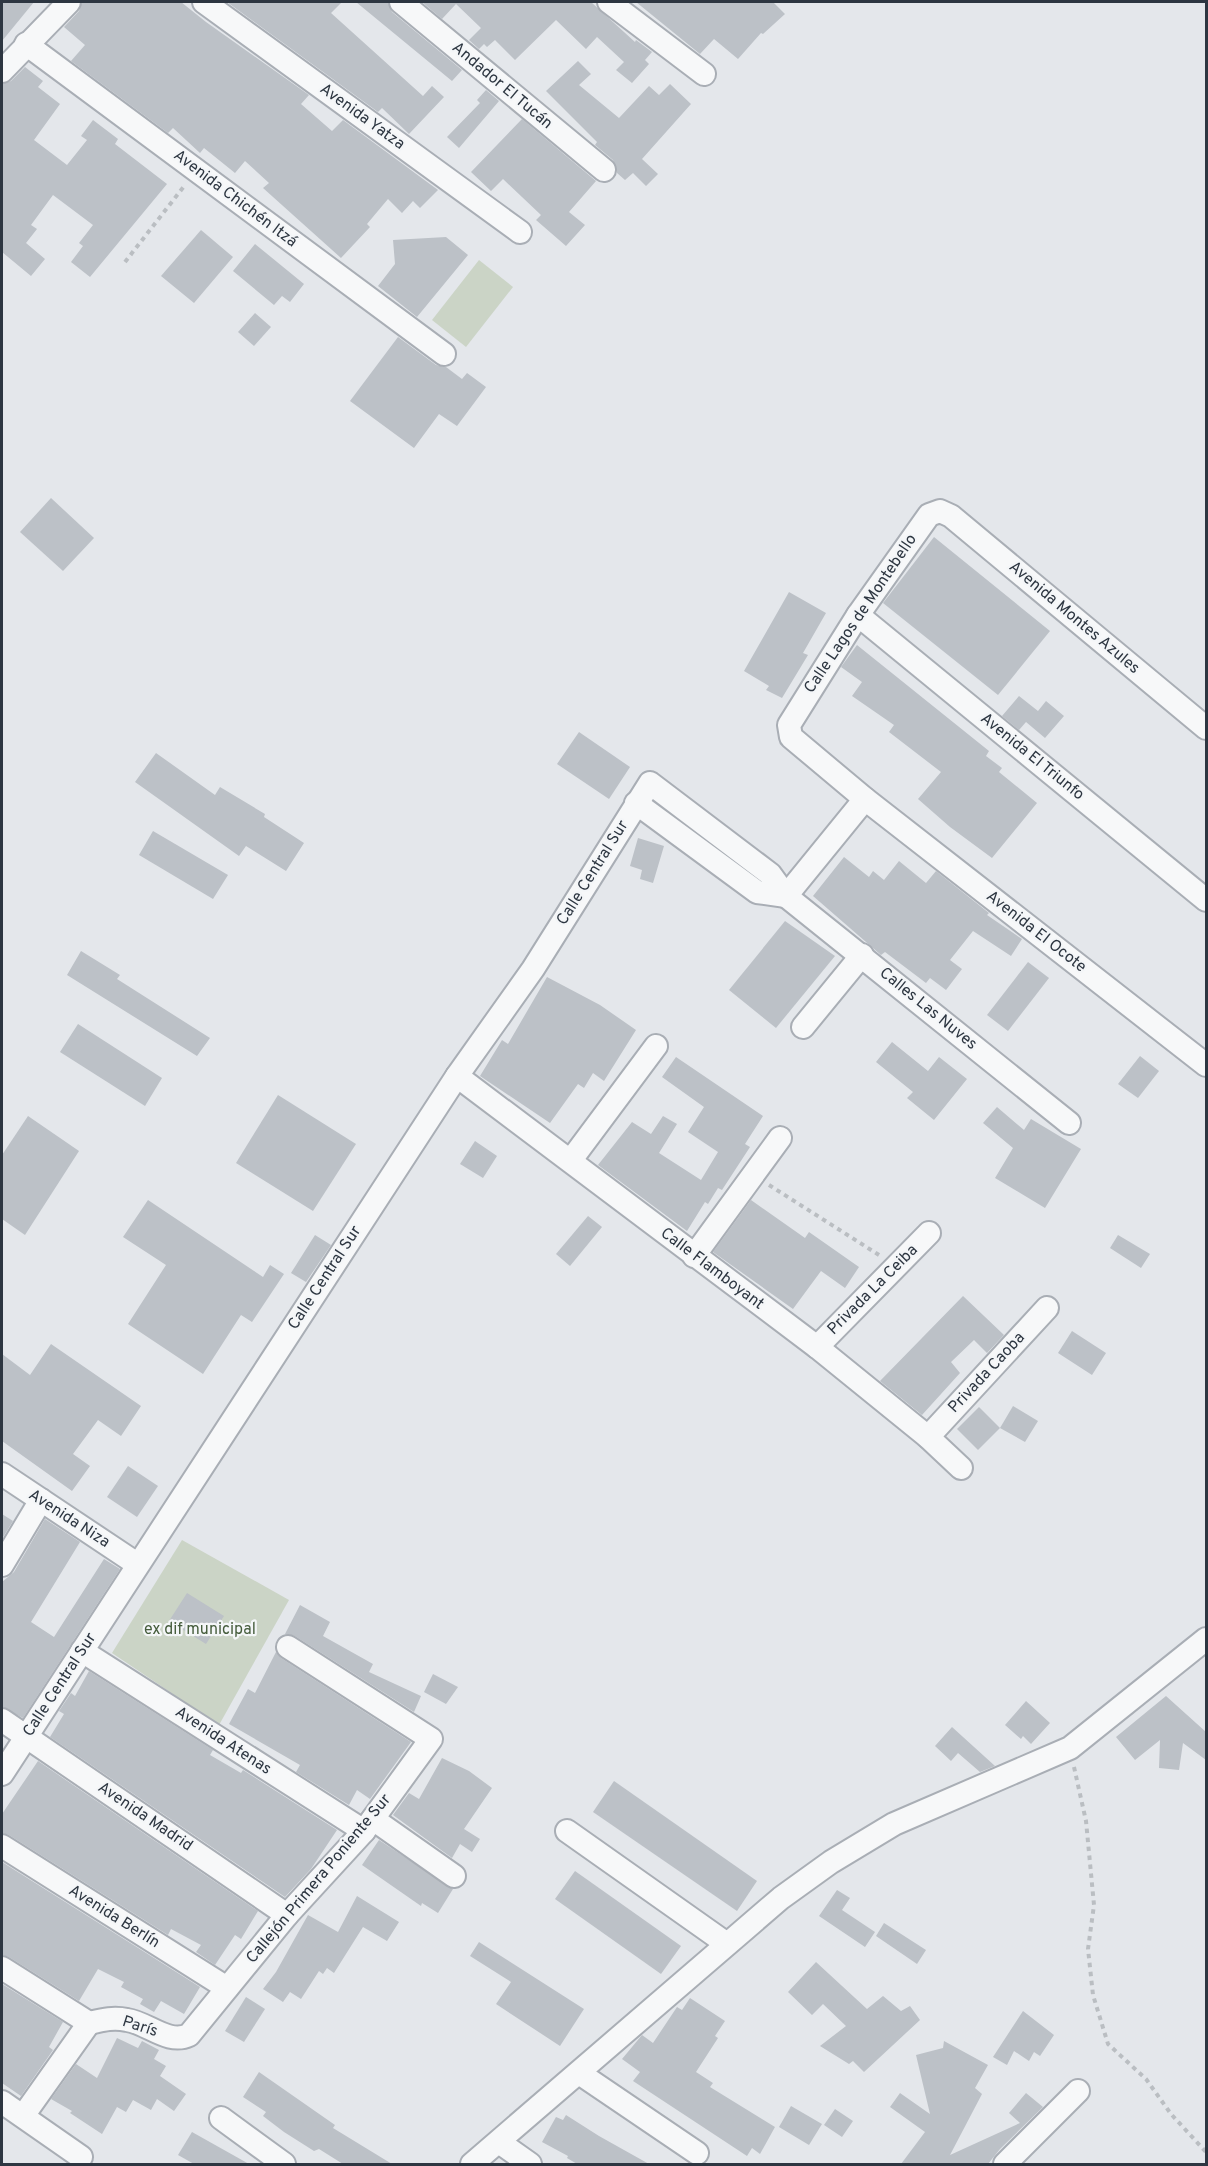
<svg xmlns="http://www.w3.org/2000/svg" width="1208" height="2166" font-family="Overpass,sans-serif">
  <style>
    .green { fill: #cbd4c6 }
    .building { fill: #bcc1c7 }
    .lines { fill: none; stroke-linecap: round; stroke-linejoin: round }
    .minor-casing { stroke: #a9aeb5; stroke-width: 26 }
    .path { stroke: #babec2; stroke-width: 4; stroke-dasharray: 4.5 4.5; stroke-linecap: butt }
    .minor { stroke: #f7f8f9; stroke-width: 22 }
    .labels { text-anchor: middle; dominant-baseline: central; stroke-width: 4.5; stroke-linejoin: round; paint-order: stroke }
    .street-label { font-size: 16px; fill: #2d3641; stroke: #f4f6f8 }
    .park-label { font-size: 16px; fill: #455c3c; stroke: #f4f6f8 }
  </style>
  <rect width="100%" height="100%" fill="#e4e7eb"/>
  <g class="green">
    <path d="M479,260L513,287L466,347L432,320Z"/>
    <path d="M182,1540L289,1600L219,1725L112,1653Z"/>
  </g>
  <g class="building">
    <path d="M2,2H34L2,41Z"/>
    <path d="M82,2H181L206,22L309,95L301,104L332,131L343,120L438,190L420,208L413,201L402,213L388,199L367,224L370,227L341,258L263,188L269,183L245,161L235,173L204,148L200,153L173,128L168,133L71,61L85,45L64,27L79,11Z"/>
    <path d="M227,2H342L331,13L423,96L432,86L444,97L409,134L382,108L378,112Z"/>
    <path d="M356,2H388L392,12L462,70L452,81Z"/>
    <path d="M422,2H591L635,42L636,40L652,52L645,60L649,64L632,83L616,70L624,62L597,37L586,49L556,20L515,60L495,40L487,47L484,44L479,49L469,40L481,28L456,4L442,19Z"/>
    <path d="M636,2H773L785,14L763,34L761,33L738,59L714,39L700,54Z"/>
    <path d="M578,61L591,74L579,85L619,118L649,86L659,95L670,84L691,104L642,159L658,174L646,186L633,173L625,180L617,173L613,160L595,145L597,142L546,91Z"/>
    <path d="M25,67L43,81L38,87L60,104L34,140L67,165L87,140L81,136L93,120L118,139L115,144L167,184L90,277L71,262L83,246L79,243L93,225L53,195L31,225L37,229L26,243L45,259L31,276L2,252V84L11,81Z"/>
    <path d="M486,90L499,101L459,148L447,137L480,103L477,100Z"/>
    <path d="M522,119L596,181L569,212L585,225L566,246L536,220L541,215L503,179L491,191L471,172Z"/>
    <path d="M201,230L233,257L194,303L161,276Z"/>
    <path d="M446,237L468,255L417,317L378,286L395,264L393,240Z"/>
    <path d="M255,244L304,284L290,302L282,296L274,305L233,271Z"/>
    <path d="M255,313L271,327L254,346L238,332Z"/>
    <path d="M398,337L436,365L446,367L462,379L467,373L486,387L457,426L439,414L414,448L350,401Z"/>
    <path d="M51,498L94,538L63,571L20,532Z"/>
    <path d="M934,537L1050,631L998,695L883,603Z"/>
    <path d="M789,592L826,613L803,653L808,655L782,698L766,690L769,686L744,671Z"/>
    <path d="M857,645L989,751L986,756L1002,768L999,772L1037,803L992,858L950,827L918,799L941,772L889,732L894,725L852,696L862,682L841,667Z"/>
    <path d="M1019,696L1038,711L1046,701L1064,716L1045,738L1026,722L1019,730L1002,716Z"/>
    <path d="M579,732L630,767L609,799L557,764Z"/>
    <path d="M156,753L215,795L220,787L265,814L264,817L304,843L286,871L246,846L239,856L135,782Z"/>
    <path d="M153,831L228,875L213,899L139,855Z"/>
    <path d="M638,838L664,846L653,883L640,879L642,870L630,866Z"/>
    <path d="M844,857L869,877L873,871L884,880L899,861L926,883L936,871L989,913L987,915L1022,939L1011,956L973,931L950,960L962,969L946,990L930,978L926,983L885,952L881,955L813,896Z"/>
    <path d="M785,921L835,956L776,1028L729,990Z"/>
    <path d="M81,951L120,975L117,979L210,1038L197,1056L67,975Z"/>
    <path d="M1028,962L1049,978L1008,1031L987,1015Z"/>
    <path d="M547,977L600,1005L636,1030L604,1081L593,1073L584,1088L578,1084L550,1123L480,1076L502,1040L508,1044Z"/>
    <path d="M78,1024L162,1078L145,1106L60,1052Z"/>
    <path d="M892,1042L928,1071L939,1057L967,1079L934,1120L907,1098L913,1092L876,1062Z"/>
    <path d="M1140,1056L1159,1071L1138,1098L1118,1084Z"/>
    <path d="M676,1057L763,1116L745,1144L750,1147L722,1190L718,1188L708,1204L705,1202L687,1231L598,1165L632,1122L651,1134L663,1116L677,1124L659,1153L701,1180L718,1152L688,1132L704,1107L662,1077Z"/>
    <path d="M278,1095L356,1144L313,1211L236,1163Z"/>
    <path d="M997,1107L1024,1130L1031,1119L1081,1149L1045,1208L995,1178L1013,1148L983,1123Z"/>
    <path d="M28,1116L79,1151L25,1235L2,1219V1155Z"/>
    <path d="M475,1141L497,1156L483,1178L460,1164Z"/>
    <path d="M148,1200L263,1277L270,1265L284,1274L252,1322L241,1315L203,1374L128,1324L166,1265L123,1237Z"/>
    <path d="M751,1200L805,1238L809,1232L859,1267L845,1288L821,1271L793,1309L713,1252Z"/>
    <path d="M588,1216L602,1227L570,1266L556,1254Z"/>
    <path d="M315,1235L331,1245L306,1282L291,1273Z"/>
    <path d="M1118,1235L1150,1254L1141,1268L1110,1248Z"/>
    <path d="M963,1296L1004,1335L987,1353L974,1340L951,1362L960,1373L922,1415L880,1381Z"/>
    <path d="M1072,1331L1106,1353L1092,1375L1058,1353Z"/>
    <path d="M51,1344L141,1406L121,1436L98,1420L73,1454L90,1466L72,1491L2,1441V1354L30,1375Z"/>
    <path d="M1013,1406L1038,1421L1025,1442L1000,1428Z"/>
    <path d="M979,1407L1000,1428L978,1450L957,1429Z"/>
    <path d="M128,1466L158,1486L137,1517L107,1497Z"/>
    <path d="M2,1514L13,1521L2,1539Z"/>
    <path d="M45,1519L80,1542L31,1622L54,1637L104,1559L120,1569L23,1718L2,1707V1582L14,1572Z"/>
    <path d="M187,1593L224,1616L206,1644L169,1621Z"/>
    <path d="M300,1605L330,1622L323,1636L373,1664L369,1672L421,1696L414,1712L295,1636L285,1634Z"/>
    <path d="M276,1652L281,1658L411,1742L370,1799L357,1790L349,1805L296,1772L300,1765L229,1724L248,1689L255,1693Z"/>
    <path d="M89,1671L213,1750L210,1755L241,1773L243,1770L337,1830L311,1869L285,1897L50,1737L64,1714L59,1711L71,1693L75,1696Z"/>
    <path d="M433,1674L458,1687L446,1704L424,1692Z"/>
    <path d="M1166,1696L1206,1732V1760L1183,1743L1179,1770L1159,1768L1160,1740L1135,1760L1116,1737Z"/>
    <path d="M1026,1701L1050,1723L1031,1744L1023,1736L1021,1739L1005,1725Z"/>
    <path d="M952,1727L995,1766L980,1772L958,1753L951,1761L935,1746Z"/>
    <path d="M442,1758L469,1771L492,1788L464,1829L480,1839L472,1852L460,1844L452,1858L393,1815L409,1793L419,1799Z"/>
    <path d="M38,1761L258,1911L241,1939L235,1935L215,1965L196,1952L201,1945L171,1929L168,1935L9,1835L2,1833V1814Z"/>
    <path d="M614,1781L757,1881L737,1911L593,1812Z"/>
    <path d="M379,1840L453,1889L438,1913L422,1903L421,1906L362,1865Z"/>
    <path d="M2,1862L200,1987L184,2014L161,2001L154,2012L140,2004L143,1999L121,1987L124,1982L98,1969L79,2001L9,1957L2,1955Z"/>
    <path d="M575,1871L681,1946L661,1974L555,1899Z"/>
    <path d="M837,1890L850,1898L842,1910L875,1932L865,1947L819,1916Z"/>
    <path d="M357,1896L399,1922L387,1941L363,1927L334,1973L327,1968L323,1974L319,1971L301,1999L290,1992L283,2002L263,1989L276,1972L308,1915L338,1932Z"/>
    <path d="M884,1923L926,1950L917,1964L876,1936Z"/>
    <path d="M479,1942L584,2009L560,2046L496,2004L511,1982L470,1956Z"/>
    <path d="M816,1962L867,2009L883,1996L901,2011L910,2006L920,2020L864,2072L853,2061L849,2064L820,2046L846,2026L823,2004L812,2015L788,1992Z"/>
    <path d="M2,1984L63,2022L49,2047L53,2050L21,2096L2,2083Z"/>
    <path d="M246,1997L265,2009L244,2042L225,2031Z"/>
    <path d="M690,1998L725,2021L715,2036L718,2038L696,2072L713,2083L710,2087L775,2127L760,2154L752,2148L747,2156L633,2081L640,2072L622,2059L642,2035L653,2043L677,2007L682,2010Z"/>
    <path d="M1023,2011L1054,2035L1040,2056L1034,2052L1029,2061L1014,2051L1007,2065L993,2057Z"/>
    <path d="M117,2038L138,2048L142,2041L159,2050L154,2059L166,2066L160,2076L186,2094L174,2111L157,2099L151,2110L133,2100L126,2112L117,2107L102,2134L70,2113L72,2111L51,2099L76,2064L97,2078Z"/>
    <path d="M944,2041L988,2065L975,2088L982,2094L950,2155L1020,2123L1009,2113L1026,2093L1043,2107L1000,2149L988,2164H901L925,2132L890,2107L900,2093L930,2114L916,2055L943,2048Z"/>
    <path d="M259,2072L335,2125L333,2128L392,2164H343L319,2149L314,2151L284,2132L263,2116L266,2112L243,2097Z"/>
    <path d="M791,2106L822,2124L809,2145L779,2127Z"/>
    <path d="M835,2109L853,2121L842,2137L824,2125Z"/>
    <path d="M566,2115L599,2136L649,2164H577L567,2158L568,2156L542,2142L556,2117L563,2120Z"/>
    <path d="M192,2132L249,2164H194L178,2155Z"/>
  </g>
  <g class="lines">
    <g class="minor-casing">
      <g id="minor">
        <path d="M204,2L520,232"/>
        <path d="M401,2L604,170"/>
        <path d="M609,2L704,74"/>
        <path d="M26,44L444,354"/>
        <path d="M2,71L69,2"/>
        <path d="M858,615L1206,900"/>
        <path d="M1206,728L951,516L940,511L929,515L858,615L789,725L791,737L865,799L1206,1065"/>
        <path d="M636,803L757,892L786,896"/>
        <path d="M786,896L865,799"/>
        <path d="M803,1027L862,955"/>
        <path d="M457,1076L817,1347L928,1437L961,1468"/>
        <path d="M571,1160L656,1046"/>
        <path d="M694,1256L780,1138"/>
        <path d="M817,1347L929,1233"/>
        <path d="M928,1437L1047,1308"/>
        <path d="M2,1474L137,1564"/>
        <path d="M2,1565L41,1500"/>
        <path d="M82,1651L364,1831"/>
        <path d="M2,1720L287,1915"/>
        <path d="M2,1774L457,1076L533,969L650,783L770,874L786,896L1069,1123"/>
        <path d="M373,1819L454,1876"/>
        <path d="M567,1831L727,1944"/>
        <path d="M2,1846L227,1988"/>
        <path d="M2,1968L89,2023"/>
        <path d="M89,2023C102,2020 113,2017 127,2020C148,2023 168,2045 189,2035L287,1915L364,1831L431,1739L288,1647"/>
        <path d="M579,2073L697,2153"/>
        <path d="M2,2102L81,2157"/>
        <path d="M23,2116L89,2023"/>
        <path d="M221,2118L284,2164"/>
        <path d="M499,2142L530,2164"/>
        <path d="M472,2164L781,1898L831,1862L894,1824L1070,1748L1206,1639"/>
        <path d="M1005,2164L1078,2091"/>
      </g>
    </g>
    <g class="path">
      <path d="M125,262L185,185"/>
      <path d="M769,1185L879,1255"/>
      <path d="M1074,1767L1086,1821L1094,1905L1088,1949L1093,1995L1108,2044L1146,2079L1171,2114L1206,2152"/>
    </g>
    <use href="#minor" class="minor"/>
  </g>
  <g class="labels">
    <g class="street-label">
      <text transform="translate(502 86) rotate(40)">Andador El Tucán</text>
      <text transform="translate(362 117) rotate(36)">Avenida Yatza</text>
      <text transform="translate(235 199) rotate(37)">Avenida Chichén Itzá</text>
      <text transform="translate(861 614) rotate(-56)">Calle Lagos de Montebello</text>
      <text transform="translate(1074 618) rotate(40)">Avenida Montes Azules</text>
      <text transform="translate(1032 757) rotate(39)">Avenida El Triunfo</text>
      <text transform="translate(593 873) rotate(-58)">Calle Central Sur</text>
      <text transform="translate(1036 932) rotate(38)">Avenida El Ocote</text>
      <text transform="translate(928 1009) rotate(39)">Calles Las Nuves</text>
      <text transform="translate(712 1269) rotate(37)">Calle Flamboyant</text>
      <text transform="translate(325 1278) rotate(-57)">Calle Central Sur</text>
      <text transform="translate(873 1290) rotate(-45)">Privada La Ceiba</text>
      <text transform="translate(987 1373) rotate(-47)">Privada Caoba</text>
      <text transform="translate(69 1519) rotate(33)">Avenida Niza</text>
      <text transform="translate(60 1685) rotate(-57)">Calle Central Sur</text>
      <text transform="translate(223 1741) rotate(33)">Avenida Atenas</text>
      <text transform="translate(145 1817) rotate(34)">Avenida Madrid</text>
      <text transform="translate(319 1879) rotate(-50)">Callejón Primera Poniente Sur</text>
      <text transform="translate(114 1917) rotate(32)">Avenida Berlín</text>
      <text transform="translate(140 2027) rotate(18)">París</text>
    </g>
    <g class="park-label">
      <text x="200" y="1630">ex dif municipal</text>
    </g>
  </g>
  <rect width="1208" height="2166" fill="none" stroke="#2d3641" stroke-width="6"/>
</svg>
